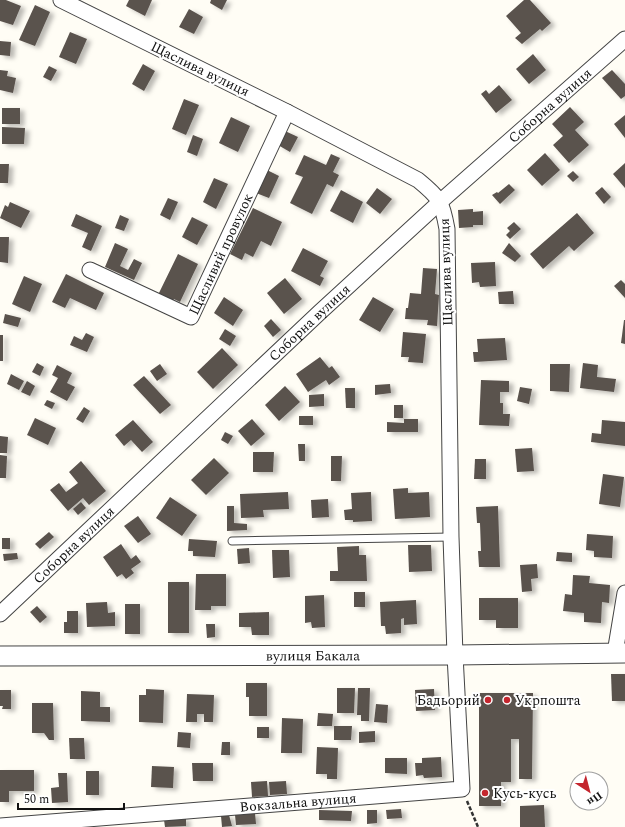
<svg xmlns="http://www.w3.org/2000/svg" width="625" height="827" font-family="Spectral,serif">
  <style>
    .building { fill: #5a524d; filter: url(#shadow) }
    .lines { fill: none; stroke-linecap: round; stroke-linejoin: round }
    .service-casing { stroke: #444; stroke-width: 9 }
    .minor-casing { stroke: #444; stroke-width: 17 }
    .tertiary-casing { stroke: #444; stroke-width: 21 }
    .path { stroke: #333; stroke-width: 2.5; stroke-dasharray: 4 2; stroke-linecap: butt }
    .service { stroke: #fff; stroke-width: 7 }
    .minor { stroke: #fff; stroke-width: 15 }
    .tertiary { stroke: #fff; stroke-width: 19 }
    .poi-dot { fill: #c4262e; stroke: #fff; stroke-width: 1.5 }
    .labels { text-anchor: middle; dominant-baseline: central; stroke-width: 4; stroke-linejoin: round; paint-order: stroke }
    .street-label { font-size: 14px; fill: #111; stroke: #fff }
    .poi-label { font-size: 14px; fill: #111; stroke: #fff; text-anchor: start }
  </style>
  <defs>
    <filter id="shadow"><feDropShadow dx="4.5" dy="2.5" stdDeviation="2" flood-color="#0004"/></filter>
  </defs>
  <rect width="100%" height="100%" fill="#fffdf5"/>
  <g class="building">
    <path d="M0,0H6L21,6L13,25L0,21Z"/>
    <path d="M129,0H152L145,16L126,6Z"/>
    <path d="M211,0H227L222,10L210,3Z"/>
    <path d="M524,0H530L551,23L542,31L540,29L522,44L515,38L521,33L506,16Z"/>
    <path d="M35,5L50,12L35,46L19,40Z"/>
    <path d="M189,9L203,17L194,34L179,27Z"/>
    <path d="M70,32L87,39L76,64L59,57Z"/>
    <path d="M0,41L11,42L10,56L0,55Z"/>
    <path d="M533,54L546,70L529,84L516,69Z"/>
    <path d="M143,64L155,71L144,91L132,84Z"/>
    <path d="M49,66L57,70L51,81L43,77Z"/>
    <path d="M0,70L8,71L7,76L16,78L13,93L0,90Z"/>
    <path d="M612,70L625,84V96L621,99L602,78Z"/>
    <path d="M499,85L512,100L496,113L481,94L486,90L489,94Z"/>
    <path d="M184,99L199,105L186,135L172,129Z"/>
    <path d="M570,107L584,122L575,130L589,145L569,163L553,145L563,136L552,124Z"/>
    <rect x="2" y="108" width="18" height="16"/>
    <path d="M625,115V138L614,124Z"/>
    <path d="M231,117L250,126L238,152L219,143Z"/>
    <path d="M2,127L25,128L24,144H2Z"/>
    <path d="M285,131L298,137L290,152L278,145Z"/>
    <path d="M193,135L203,139L197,156L187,152Z"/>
    <path d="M545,153L560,170L542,186L527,170Z"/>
    <path d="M331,154L340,158L333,172L339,175L333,187L327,184L312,214L290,203L303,177L295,174L304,155L326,165Z"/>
    <path d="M625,163V188L613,174Z"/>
    <path d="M0,164H9L8,183H0Z"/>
    <path d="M267,170L279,176L269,198L256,193Z"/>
    <path d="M573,171L579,177L573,182L567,176Z"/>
    <path d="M214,178L228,184L216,209L203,202Z"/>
    <path d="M509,184L515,190L500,204L492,195L497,192L498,193Z"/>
    <path d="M602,187L611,197L604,204L595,193Z"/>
    <path d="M377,188L392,199L380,214L366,203Z"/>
    <path d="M341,190L363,202L353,223L330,211Z"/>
    <path d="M168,198L178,202L170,220L160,215Z"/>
    <path d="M10,202L30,211L21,228L0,218L5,205L8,207Z"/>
    <path d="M253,208L282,222L271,246L261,241L253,257L245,253L242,260L230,254Z"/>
    <path d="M473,209V212L483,211V225H473V227L459,228L458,210Z"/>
    <path d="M577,213L594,233L574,251L569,246L543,269L530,254Z"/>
    <path d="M76,214L102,226L91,251L82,247L88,233L71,226Z"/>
    <path d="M120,215L129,219L124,231L115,228Z"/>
    <path d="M192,217L208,225L197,245L182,237Z"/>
    <path d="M514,222L521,229L510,239L506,235L510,231L507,228Z"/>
    <path d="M0,237H9L8,263L0,262Z"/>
    <path d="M115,243L128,249L120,266L128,270L134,259L142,263L134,280L105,267Z"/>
    <path d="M509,243L521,256L515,262L502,253Z"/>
    <path d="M303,248L328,261L320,276L324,278L320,286L291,271Z"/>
    <path d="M178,254L198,264L180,302L174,299L172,302L158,295Z"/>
    <path d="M495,262L496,286L480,287L479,282L472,283L471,263Z"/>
    <path d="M423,268L437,269L435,294L439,295L437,326L427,325L428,320L405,319L406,308H408L410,293L421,294Z"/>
    <path d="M66,274L104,293L96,310L70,298L65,308L52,302Z"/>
    <path d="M24,276L42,284L30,312L12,304Z"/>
    <path d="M285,278L302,299L284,314L267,293Z"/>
    <path d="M621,280L625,284V298L614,286Z"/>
    <path d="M513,291L514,304H499L498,292Z"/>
    <path d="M224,297L243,310L233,326L214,313Z"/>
    <path d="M373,297L394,309L380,332L359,320Z"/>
    <path d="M5,314L21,318L18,327L3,323Z"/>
    <path d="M271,319L281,330L273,337L264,326Z"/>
    <path d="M624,320H625V344L621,343Z"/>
    <path d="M225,329L236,336L230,346L219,339Z"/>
    <path d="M403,332L426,334L423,363L408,362L409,357H401Z"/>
    <path d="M86,333L94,337L87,352L70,345L74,336L82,340Z"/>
    <rect x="0" y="335" width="3" height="26"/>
    <path d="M505,338L507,360L474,362L473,352H478L477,339Z"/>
    <path d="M222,348L238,365L213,389L197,372Z"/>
    <path d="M320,357L329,368L332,366L340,377L329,385L326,380L308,392L296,374Z"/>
    <path d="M37,363L44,367L40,376L32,372Z"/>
    <path d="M583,363L598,365L597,377L616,379L614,392L580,388Z"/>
    <path d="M160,364L167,374L157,381L150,371Z"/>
    <path d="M550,364H570L569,392L550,391Z"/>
    <path d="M57,365L72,373L67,383L75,387L67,401L50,392L58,378L52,375Z"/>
    <path d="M11,374L24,381L19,390L7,384Z"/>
    <path d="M144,376L171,405L160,414L133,385Z"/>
    <path d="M481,380L509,381V392H500V403H503V414H510L509,426L479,425Z"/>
    <path d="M27,381L35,386L30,396L21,392Z"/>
    <path d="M390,384L391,393L375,395V385Z"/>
    <path d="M285,386L300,402L279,421L265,405Z"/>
    <path d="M520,387L532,389L529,404L517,401Z"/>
    <path d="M345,388H355V408H346Z"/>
    <path d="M324,394V406L309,407V395Z"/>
    <path d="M47,400L55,403L52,409L44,405Z"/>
    <rect x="394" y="405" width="9" height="13"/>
    <path d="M84,407L90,411L83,423L76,419Z"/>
    <rect x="299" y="416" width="14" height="9"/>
    <path d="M35,418L56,428L48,445L27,435Z"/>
    <path d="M252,419L265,434L251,446L238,431Z"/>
    <path d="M404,419H418V432H387V422L404,423Z"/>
    <path d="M133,420L153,442L142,452L131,440L124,446L115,435Z"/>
    <path d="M602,420L625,422V446L591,442L592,433L601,434Z"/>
    <path d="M225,432L233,436L228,444L221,440Z"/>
    <path d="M0,436L8,437L7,453H0Z"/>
    <path d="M298,444H305V461H299Z"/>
    <path d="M532,448L534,471L517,472L515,449Z"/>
    <path d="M253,452H274L273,472H253Z"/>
    <path d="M0,455L7,456L6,478H0Z"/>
    <path d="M331,456H342L341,481H331Z"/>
    <path d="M214,458L229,473L206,495L191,480Z"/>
    <path d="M475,459H486V479H474Z"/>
    <path d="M81,461L106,491L89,505L83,498L68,511L50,490L59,483L66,492L78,483L69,472Z"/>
    <path d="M603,474L624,477L620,507L599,504Z"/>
    <path d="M408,488V493L429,492L430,517L395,519L393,489Z"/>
    <path d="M288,492L289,509L263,510L264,517L241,518L240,494Z"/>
    <path d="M371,492L372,521L353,522V520H345L344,510L352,509L351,493Z"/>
    <path d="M170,497L197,515L182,536L156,518Z"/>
    <path d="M328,499L329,517L312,518L311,500Z"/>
    <path d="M81,502L86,508L78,515L73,509Z"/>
    <path d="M227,506H234V523L247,524V530L227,531Z"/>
    <path d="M498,506L500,567H479L478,551H481L480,523H477L476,507Z"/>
    <path d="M138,516L151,534L138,543L124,526Z"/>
    <path d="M49,532L54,537L40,549L35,544Z"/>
    <path d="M587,534L613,536L612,558L594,557V551L586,550Z"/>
    <rect x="2" y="538" width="8" height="11"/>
    <path d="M189,539L217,541L215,557L193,556V551H188Z"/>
    <path d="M121,544L131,559L136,555L141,562L131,569L134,573L126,579L122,574L117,577L103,557Z"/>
    <path d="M408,545H431L432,571L409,572Z"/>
    <path d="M359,546V555H366L367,581H330V571H338L337,547Z"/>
    <path d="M249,548L250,563L238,564L237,549Z"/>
    <path d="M272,550H289L290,577L273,578Z"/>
    <path d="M557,552L572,553V562L556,561Z"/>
    <path d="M17,553L18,559L4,561L3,554Z"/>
    <path d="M537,564L538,578L531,579L532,591L522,592L520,565Z"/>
    <path d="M196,574H226V606H211V610H195Z"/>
    <path d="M573,575L590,576L589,583L610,585L609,603L602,602L601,623L584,622V613L563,611L565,594L572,595Z"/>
    <rect x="168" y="582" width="21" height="51"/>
    <rect x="354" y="592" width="11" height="15"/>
    <path d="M324,595L325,627L312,628L311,622L305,623V596Z"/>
    <path d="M479,598H518V628H496V620H479Z"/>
    <path d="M416,600L417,624L404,625V618L401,619V633L386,634L385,626H381L380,602Z"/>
    <path d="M107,602L108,613L115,612V626L87,627L86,603Z"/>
    <rect x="125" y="604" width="15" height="30"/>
    <path d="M37,606L47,617L40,623L30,612Z"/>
    <path d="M67,611H78V633H64V622H67Z"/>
    <path d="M269,612V635H252L251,627H239V613Z"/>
    <path d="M206,624H215V637L207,638Z"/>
    <path d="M611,674H625V701H612Z"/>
    <path d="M246,683H267V716H249V697H246Z"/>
    <path d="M337,688H355L354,713H337Z"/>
    <path d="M358,688H370L369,721H361V715H357Z"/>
    <path d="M146,689L164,690L163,723L139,722V695H146Z"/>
    <path d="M434,689L435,710L416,711L415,690Z"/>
    <path d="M0,690H11V709H2L3,706H0Z"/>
    <path d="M81,691L100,692V707H110V722L81,721Z"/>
    <path d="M479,693H533L532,779H519V739H511V782H501V806H479Z"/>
    <path d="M187,694L214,695L213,722H204V714H197V722H186Z"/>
    <path d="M32,703H53L54,740H49L44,733H32Z"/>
    <path d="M376,704L388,705L387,723L374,722Z"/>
    <path d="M318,713L333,714L332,726H317Z"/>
    <path d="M282,718L303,719L302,753H281Z"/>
    <path d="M334,726H352L351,740H334Z"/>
    <rect x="257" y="727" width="12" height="11"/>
    <path d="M375,731V742L359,743V732Z"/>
    <path d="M178,732L191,733L190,748L177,747Z"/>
    <path d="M69,738H84L85,759H70Z"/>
    <path d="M222,742H230V755H221Z"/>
    <path d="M317,747L338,748L337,779H327V774H316Z"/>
    <path d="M441,757L442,777L424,778L423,775L416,776L415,763H422V758Z"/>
    <path d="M385,758H407V774L385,773Z"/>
    <path d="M192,763H213V781H193Z"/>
    <path d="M152,766L174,767L173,788L151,787Z"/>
    <path d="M0,770H34V791H9V802H0Z"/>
    <rect x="86" y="771" width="13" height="24"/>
    <path d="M58,773H67L68,802L52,803L51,788L59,787Z"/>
    <path d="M267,781L268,796L252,797L251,782Z"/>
    <path d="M286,781L287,794L270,795L269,782Z"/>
    <path d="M544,805L545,827H520V806Z"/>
    <path d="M401,809L402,818L387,819L386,810Z"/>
    <path d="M319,810L352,811L351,821L319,820Z"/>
    <path d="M367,810H377V823L367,824Z"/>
    <path d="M255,813L256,824L236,825L235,815Z"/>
    <path d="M229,815L232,826L222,827L221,816Z"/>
    <path d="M186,818V826L165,827L164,820Z"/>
  </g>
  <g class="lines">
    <g class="service-casing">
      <path id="service" d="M232,541L451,537"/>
    </g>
    <g class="minor-casing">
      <g id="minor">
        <path id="s1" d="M90,270L191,317L287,112"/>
        <path id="s2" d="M0,614L320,312L441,201L625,39"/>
        <path d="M615,653L625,593"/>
        <path id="s3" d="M0,826L462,789L455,655L451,537L447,229C442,201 440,198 418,180L287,112L61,0"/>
      </g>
    </g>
    <g class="tertiary-casing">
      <g id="tertiary">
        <path id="s4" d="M0,656L455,655L625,653"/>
      </g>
    </g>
    <path class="path" d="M467,801L478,827"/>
    <use href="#service" class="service"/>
    <use href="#minor" class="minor"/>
    <use href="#tertiary" class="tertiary"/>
  </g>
  <g class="poi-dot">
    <circle cx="488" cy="700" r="4"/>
    <circle cx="507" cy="700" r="4"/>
    <circle cx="485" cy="793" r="4"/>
  </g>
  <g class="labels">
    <g class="street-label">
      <text transform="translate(200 69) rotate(26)">Щаслива вулиця</text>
      <text stroke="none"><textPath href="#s2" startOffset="749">Соборна вулиця</textPath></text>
      <text stroke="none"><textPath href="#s1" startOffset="181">Щасливий провулок</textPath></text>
      <text transform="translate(446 272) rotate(-92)">Щаслива вулиця</text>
      <text stroke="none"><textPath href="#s2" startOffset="425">Соборна вулиця</textPath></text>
      <text stroke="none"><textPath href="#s2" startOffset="101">Соборна вулиця</textPath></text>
      <text stroke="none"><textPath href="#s4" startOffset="313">вулиця Бакала</textPath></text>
      <text stroke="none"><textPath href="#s3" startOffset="299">Вокзальна вулиця</textPath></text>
    </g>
    <g class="poi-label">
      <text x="480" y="700" text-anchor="end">Бадьорий</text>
      <text x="515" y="700">Укрпошта</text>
      <text x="493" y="793">Кусь-кусь</text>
    </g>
  </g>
  <g transform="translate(589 791) rotate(144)"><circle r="19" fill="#ffffff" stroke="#a0a0a0"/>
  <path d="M0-3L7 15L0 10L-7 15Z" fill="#c4262e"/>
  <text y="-6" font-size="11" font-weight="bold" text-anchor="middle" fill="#111111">Пн</text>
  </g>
  <path d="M18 803v6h106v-6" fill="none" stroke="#111111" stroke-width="2"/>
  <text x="24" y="803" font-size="12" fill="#111111" stroke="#ffffff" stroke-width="3" paint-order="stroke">50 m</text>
</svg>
